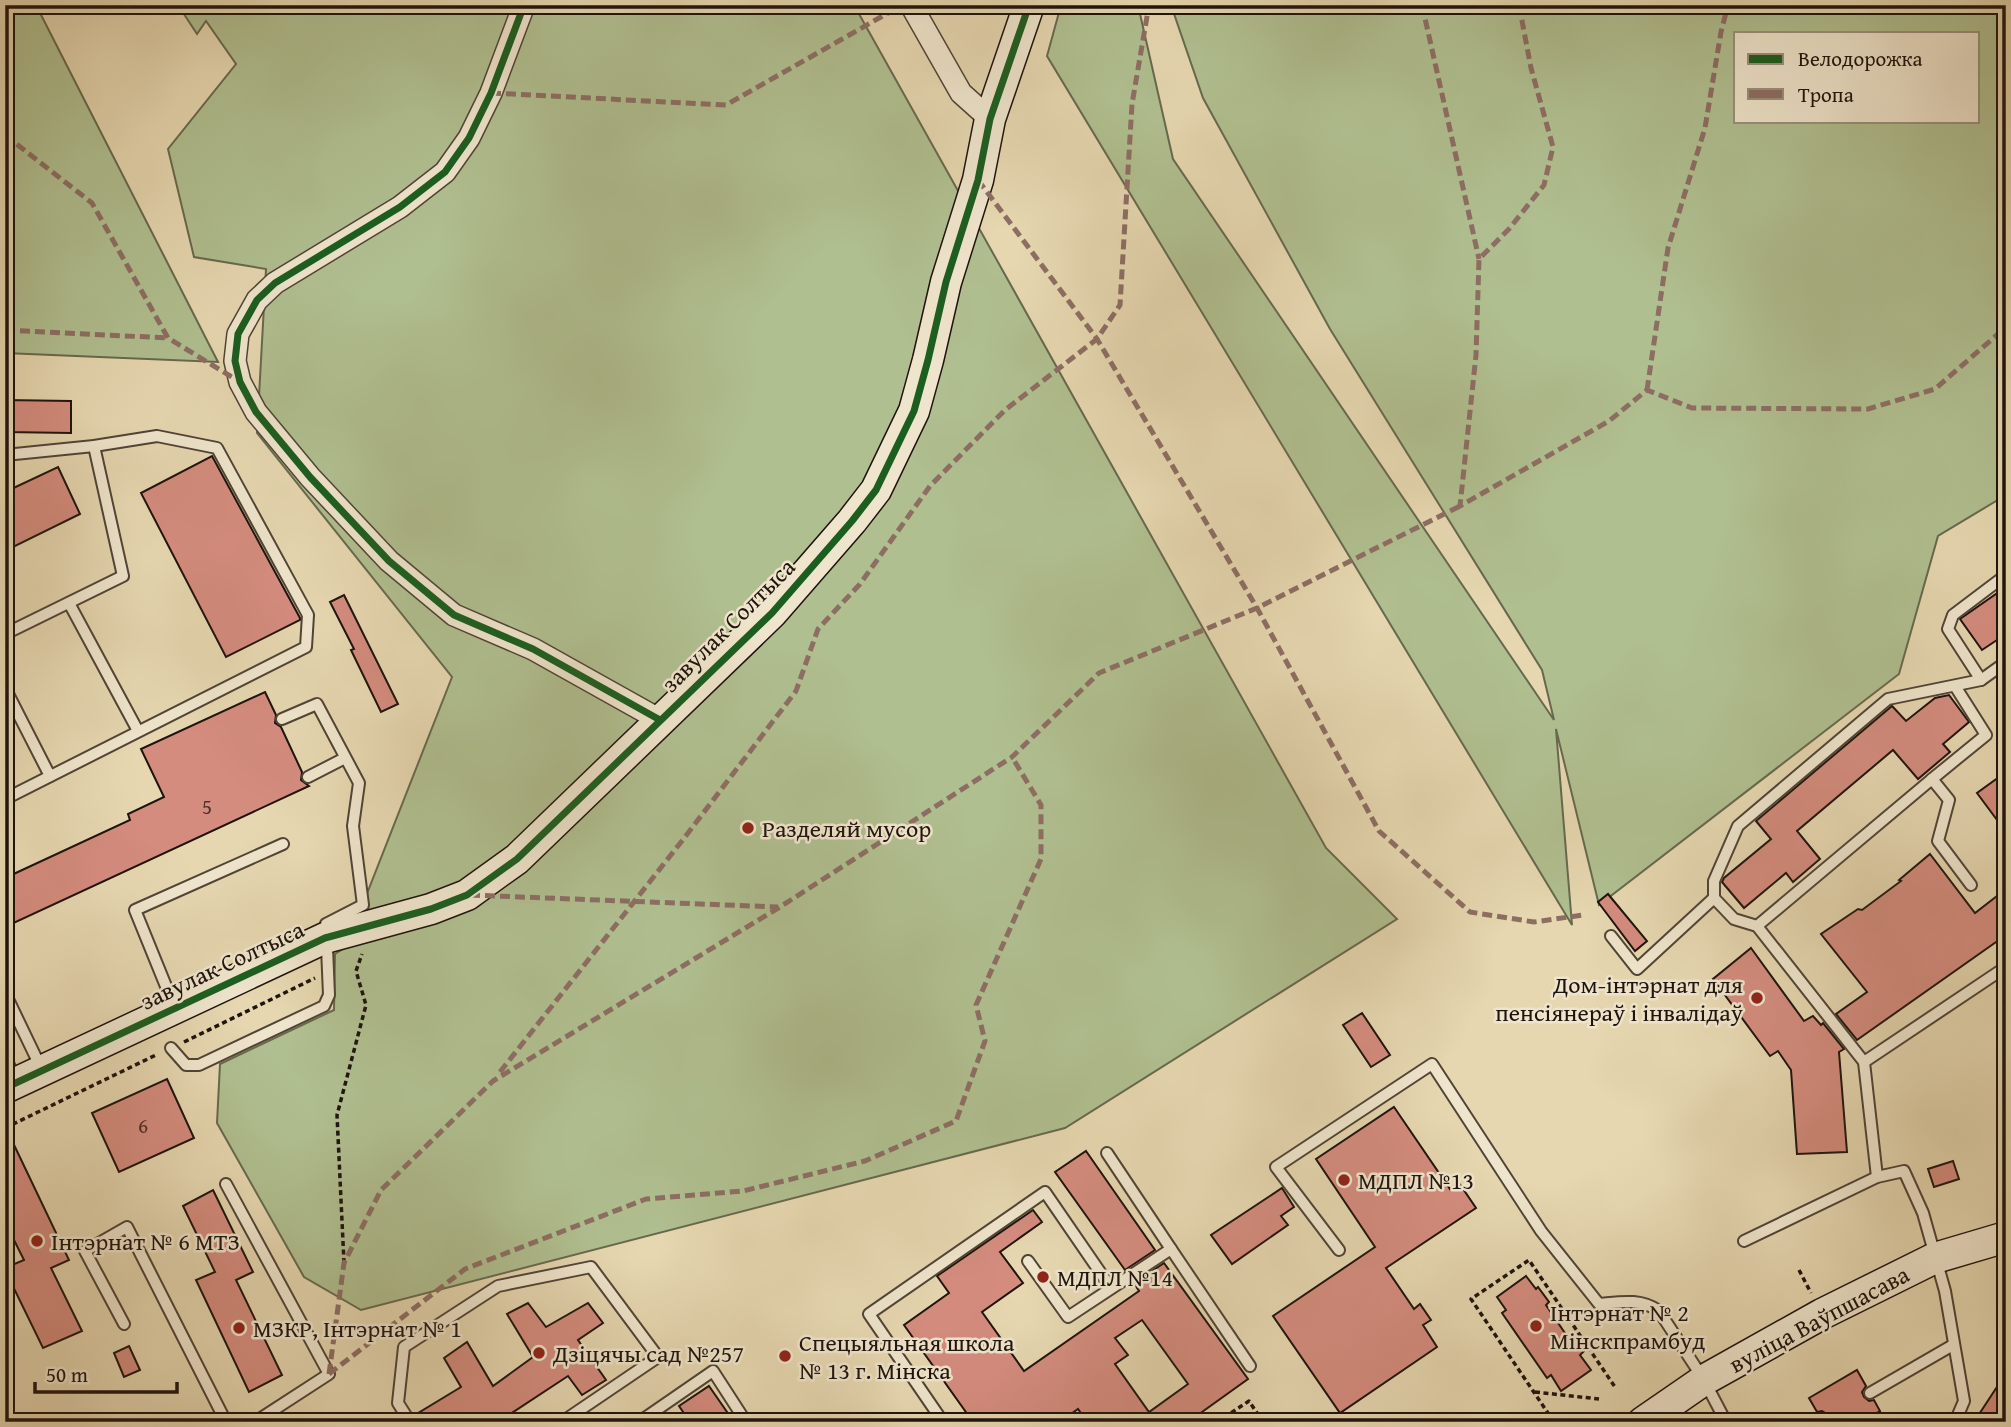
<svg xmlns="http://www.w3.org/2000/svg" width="2011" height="1427" font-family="'Gentium Book Plus',serif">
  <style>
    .green { fill: #b0bf90; stroke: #67694e; stroke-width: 2; fill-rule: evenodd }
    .building { fill: #d48c7e; stroke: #1e130d; stroke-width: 2; fill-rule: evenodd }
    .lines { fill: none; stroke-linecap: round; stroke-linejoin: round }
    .lane-casing { stroke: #504436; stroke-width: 14 }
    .street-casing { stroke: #504436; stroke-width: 24 }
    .secondary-casing { stroke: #1e130d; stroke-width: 33 }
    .path { stroke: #1e130d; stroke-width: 3.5; stroke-dasharray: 5 3.5; stroke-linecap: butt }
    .lane { stroke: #efe5cc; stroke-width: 10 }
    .street { stroke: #efe5cc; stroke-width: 21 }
    .secondary { stroke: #efe5cc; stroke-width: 30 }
    .quiet { stroke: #8d6e63; stroke-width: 5; stroke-dasharray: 10 5; stroke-linecap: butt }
    .cycleway-casing { stroke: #efe5cc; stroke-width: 11 }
    .cycleway { stroke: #1b5e20; stroke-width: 7 }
    .poi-dot { fill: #8f2418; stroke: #efe5cc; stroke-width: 2.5 }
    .labels { text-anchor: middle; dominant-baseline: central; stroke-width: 5; stroke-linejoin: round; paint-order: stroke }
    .number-label { font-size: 21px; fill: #4c3129 }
    .street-label { font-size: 24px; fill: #1e130d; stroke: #efe5cc }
    .poi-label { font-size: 24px; fill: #1e130d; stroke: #efe5cc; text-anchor: start }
  </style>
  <rect width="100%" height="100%" fill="#e6d7b0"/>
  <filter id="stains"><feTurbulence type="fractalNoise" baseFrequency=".00286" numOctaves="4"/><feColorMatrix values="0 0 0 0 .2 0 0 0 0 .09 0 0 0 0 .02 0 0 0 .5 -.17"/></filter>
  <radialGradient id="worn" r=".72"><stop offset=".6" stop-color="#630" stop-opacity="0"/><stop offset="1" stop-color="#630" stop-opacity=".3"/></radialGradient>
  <g class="green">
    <path d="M5,5H36L218,362L5,353Z"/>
    <path d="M178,5H854L1326,848L1397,919L1065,1128L361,1310L304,1277L217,1123L220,1064L334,1010L335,954L346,947L452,677L257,433L266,269L194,257L168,149L236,64L206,21L197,34Z"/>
    <path d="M1061,5H1138L1173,159L1554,720L1542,670L1330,329L1203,98L1171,5H2006V495L1938,536L1899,674L1599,905L1556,729L1572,925L1047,56ZM1736,33H1978V121H1736Z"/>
  </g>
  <g class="building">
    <path d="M5,400L71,401V433L5,432Z"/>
    <path d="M212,456L300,618V620L226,657L141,493Z"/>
    <path d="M58,467L80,514L5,551V492Z"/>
    <path d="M2006,587V634L1982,650L1960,619Z"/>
    <path d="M344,595L398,704L381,712L351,650L354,649L330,602Z"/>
    <path d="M265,692L276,715L275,723L281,727L302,772L301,780L309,786L5,927V878L130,820L128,814L164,797L141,749Z"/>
    <path d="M1949,695L1969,722L1943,744L1950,752L1918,779L1893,750L1797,831L1820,859L1793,882L1786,873L1744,908L1722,882L1724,878L1771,839L1756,821L1892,706L1906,721L1935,698Z"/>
    <path d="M2006,772V832L1977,793Z"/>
    <path d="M1930,854L1975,913L2006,889V935L1857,1040L1836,1014L1867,992L1821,934L1858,909L1862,910L1901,881L1899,880Z"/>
    <path d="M1608,894L1647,941L1635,951L1598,902Z"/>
    <path d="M1751,948L1804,1021L1813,1016L1821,1025L1823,1023L1844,1049L1839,1052L1847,1152L1797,1154L1791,1070L1778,1051L1770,1056L1713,979Z"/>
    <path d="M1362,1013L1390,1055L1371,1067L1343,1025Z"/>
    <path d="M167,1079L194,1138L119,1172L92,1113Z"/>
    <path d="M1394,1107L1450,1189L1459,1183L1476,1208L1386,1268L1414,1309L1420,1304L1431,1320L1423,1325L1437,1347L1340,1413L1273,1316L1375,1247L1316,1159Z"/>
    <path d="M5,1126L69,1260L51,1268L82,1331L43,1348L5,1270V1268L24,1260L5,1222Z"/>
    <path d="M1086,1151L1155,1250L1125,1270L1055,1172Z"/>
    <path d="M1953,1161L1959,1179L1934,1187L1928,1169Z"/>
    <path d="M1282,1188L1294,1207L1281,1216L1288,1225L1232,1264L1211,1235Z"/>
    <path d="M213,1190L253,1272L236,1280L282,1375L249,1392L196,1280L215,1272L183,1206Z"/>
    <path d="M1033,1210L1042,1222L1000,1252L1023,1283L982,1312L1024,1371L1139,1291L1134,1283L1164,1263L1248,1379L1188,1422H1087L1078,1409L1060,1422H973L904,1325L949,1293L937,1276ZM1142,1320L1188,1384L1149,1412L1115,1364L1128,1355L1115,1338Z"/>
    <path d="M1526,1276L1536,1289L1538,1287L1549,1302L1546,1305L1571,1342L1576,1339L1584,1351L1580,1355L1591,1370L1561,1391L1551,1375L1547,1378L1502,1313L1506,1310L1497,1297Z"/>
    <path d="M528,1303L546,1327L588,1303L603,1323L578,1340L606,1380L582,1395L568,1376L498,1422H469L465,1415L455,1422H418L415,1415L461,1387L444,1358L467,1342L493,1386L533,1357L507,1314Z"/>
    <path d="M129,1346L140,1370L124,1377L114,1353Z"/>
    <path d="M1857,1370L1866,1386L1862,1392L1864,1397L1869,1401L1874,1400L1880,1411L1861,1422H1828L1827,1414L1822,1411L1817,1412L1809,1398Z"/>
    <path d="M2006,1373V1422H1974Z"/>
    <path d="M709,1386L734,1422H690L679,1406Z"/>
  </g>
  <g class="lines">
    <g class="lane-casing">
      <g id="lane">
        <path d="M5,455L94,446L157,436L217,448L308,615L306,647L5,799"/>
        <path d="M2006,575L1953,615L1948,629L1981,680L2006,662"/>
        <path d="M69,603L138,731"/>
        <path d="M5,634L123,576L94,446"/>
        <path d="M5,688L50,776"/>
        <path d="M308,777L345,758"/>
        <path d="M1932,779L1986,735L1955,686"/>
        <path d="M1714,898V881L1738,826L1888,699L1981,680"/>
        <path d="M1757,926L1932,779L1949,800L1938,841L1971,885"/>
        <path d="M1611,936L1637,969L1714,898L1734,919L1757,926L1864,1062"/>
        <path d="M5,993L41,1068"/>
        <path d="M174,1006L135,910L283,844"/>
        <path d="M171,1048L186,1065H199L324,1006L329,995L326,924L363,905L353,826L359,783L317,704L282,719"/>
        <path d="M5,1056L15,1079"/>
        <path d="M1107,1153L1171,1249"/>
        <path d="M1877,1177L1864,1062L2006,967"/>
        <path d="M226,1184L329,1374L255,1422"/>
        <path d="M1744,1241L1877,1177L1904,1171L1923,1213L1945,1291L1964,1401L1955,1422"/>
        <path d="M1339,1250L1276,1167L1432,1064L1541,1231L1599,1304C1621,1302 1640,1298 1659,1311L1704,1380L1726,1422"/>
        <path d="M1028,1261L1068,1317L1171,1249L1250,1366"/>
        <path d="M124,1324L85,1251L127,1227L226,1422"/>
        <path d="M1870,1393L1953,1345"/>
        <path d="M410,1422L398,1403L404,1347L498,1286L591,1267L658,1357L562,1422"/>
        <path d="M639,1422L713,1371L746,1422"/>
        <path d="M943,1422L869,1314L1045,1192L1111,1288"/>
        <path d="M1816,1422L1821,1419"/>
      </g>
    </g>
    <g class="street-casing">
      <g id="street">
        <path d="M524,5L491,93L469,138L445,172L400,207L275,283L257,300L238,334L235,361L240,382L256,412L310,477L389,561L454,615L533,649L660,720"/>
        <path d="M911,5L961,93L990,119"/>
      </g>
    </g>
    <g class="secondary-casing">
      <g id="secondary">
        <path d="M5,1088L325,938L431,909L467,895L517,859L772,613L852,521L876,490L914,411L928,360L946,282L978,180L990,119L1029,5"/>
        <path d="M1643,1422L1704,1380L1822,1314L1935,1258L2006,1237"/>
      </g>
    </g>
    <g class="path">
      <path d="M184,1042L315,978"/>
      <path d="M5,1128L158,1054"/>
      <path d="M344,1263L337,1115L366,1005L356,971L362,954"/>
      <path d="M1799,1270L1811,1293"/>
      <path d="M1535,1392L1599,1399"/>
      <path d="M1217,1422L1249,1401L1263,1422"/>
      <path d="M1554,1422L1471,1299L1529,1260L1615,1387"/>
    </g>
    <use href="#lane" class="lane"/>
    <use href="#street" class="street"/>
    <use href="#secondary" class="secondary"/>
    <g class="quiet">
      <path d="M1422,5L1479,259"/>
      <path d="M1519,5L1531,68L1553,147L1544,185L1509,229L1479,259L1476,355L1460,506L1609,421L1647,390L1692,408L1868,409L1935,389L2006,327"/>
      <path d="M491,93L726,105L902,5"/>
      <path d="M5,135L92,203L168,338L240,382"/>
      <path d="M978,180L1097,339L1257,608L1379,831L1470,912L1534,922L1583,915"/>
      <path d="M5,330L168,338"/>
      <path d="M1647,390L1668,248L1705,128L1721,32L1728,5"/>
      <path d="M470,895L778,907"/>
      <path d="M500,1072L685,837L796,691L818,629L860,584L930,486L1005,410L1097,339L1120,305L1132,104L1149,5"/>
      <path d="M329,1374L344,1263L381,1190L493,1081L780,907L1012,757L1099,673L1257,608L1460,506"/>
      <path d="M329,1374L465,1269L646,1199L743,1191L865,1161L956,1121L985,1041L976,1005L1041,859V805L1012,757"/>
    </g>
    <g class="cycleway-casing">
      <g id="cycleway">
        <path d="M524,5L491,93L469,138L445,172L400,207L275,283L257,300L238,334L235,361L240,382L256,412L310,477L389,561L454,615L533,649L660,720"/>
        <path d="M5,1088L325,938L431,909L467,895L517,859L772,613L852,521L876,490L914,411L928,360L946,282L978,180L990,119L1029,5"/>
      </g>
    </g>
    <use href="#cycleway" class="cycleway"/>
  </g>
  <g class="poi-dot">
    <circle cx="748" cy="828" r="7"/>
    <circle cx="1757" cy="998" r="7"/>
    <circle cx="1344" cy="1180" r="7"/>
    <circle cx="37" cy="1241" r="7"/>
    <circle cx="1043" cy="1277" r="7"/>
    <circle cx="1536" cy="1326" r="7"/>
    <circle cx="239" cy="1328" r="7"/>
    <circle cx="539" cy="1353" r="7"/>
    <circle cx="785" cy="1356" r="7"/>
  </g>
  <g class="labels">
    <g class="number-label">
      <text x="207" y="806">5</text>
      <text x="143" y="1125">6</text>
    </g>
    <g class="street-label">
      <text transform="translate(728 625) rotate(-45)">завулак Солтыса</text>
      <text transform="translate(222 965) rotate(-25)">завулак Солтыса</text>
      <text transform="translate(1819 1319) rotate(-28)">вуліца Ваўпшасава</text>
    </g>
    <g class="poi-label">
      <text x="762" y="828">Разделяй мусор</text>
      <text x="1743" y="984" text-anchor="end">Дом-інтэрнат для<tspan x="1743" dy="28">пенсіянераў і інвалідаў</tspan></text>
      <text x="1358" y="1180">МДПЛ №13</text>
      <text x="51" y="1241">Інтэрнат № 6 МТЗ</text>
      <text x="1057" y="1277">МДПЛ №14</text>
      <text x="1550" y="1312">Інтэрнат № 2<tspan x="1550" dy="28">Мінскпрамбуд</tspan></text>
      <text x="253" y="1328">МЗКР, Інтэрнат № 1</text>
      <text x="799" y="1342">Спецыяльная школа<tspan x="799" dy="28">№ 13 г. Мінска</tspan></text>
      <text x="553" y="1353">Дзіцячы сад №257</text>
    </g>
  </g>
  <rect width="2011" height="1427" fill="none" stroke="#e6d7b0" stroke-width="28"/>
  <rect x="7" y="7" width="1997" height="1413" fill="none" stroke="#1e130d" stroke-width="3.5"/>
  <rect x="14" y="14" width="1983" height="1399" fill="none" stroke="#1e130d" stroke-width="2"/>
  <rect x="1734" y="32" width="245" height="91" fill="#efe5cc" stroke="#9b9180" stroke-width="2"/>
  <rect x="1748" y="54" width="35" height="10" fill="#1b5e20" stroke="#9b9180" stroke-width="2"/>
  <text x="1798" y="66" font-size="21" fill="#1e130d">Велодорожка</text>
  <rect x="1748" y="89" width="35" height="10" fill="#8d6e63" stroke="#9b9180" stroke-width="2"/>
  <text x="1798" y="102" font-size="21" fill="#1e130d">Тропа</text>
  <path d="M35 1382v10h142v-10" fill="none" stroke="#1e130d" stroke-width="3.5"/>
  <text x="46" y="1382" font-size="21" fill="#1e130d" stroke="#efe5cc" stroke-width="5" paint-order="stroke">50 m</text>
  <rect width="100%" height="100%" filter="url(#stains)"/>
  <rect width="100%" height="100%" fill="url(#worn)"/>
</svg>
